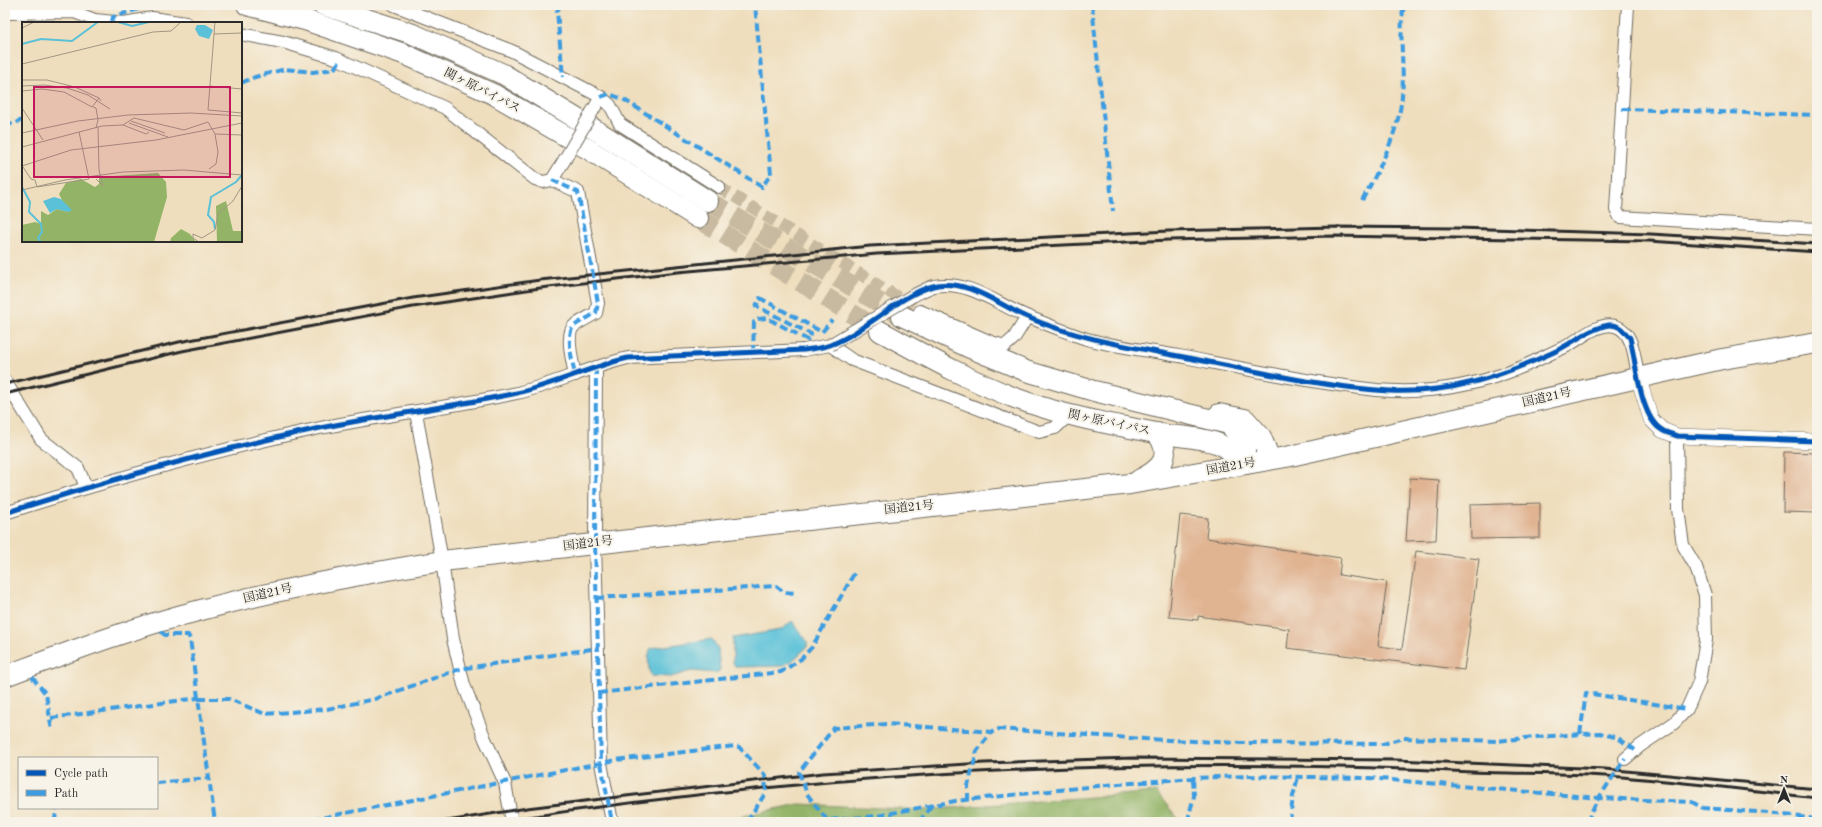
<svg xmlns="http://www.w3.org/2000/svg" width="1822" height="827" font-family="'Old Standard TT','Noto Serif JP',serif">
  <style>
    .forest { fill: #93b467; stroke: #5f7049 }
    .water { fill: #5ac1d8; stroke: #427682 }
    .building { fill: #e0b391 }
    .lines { fill: none; stroke-linecap: round; stroke-linejoin: round }
    .minor-tunnel { stroke: #c8baa0; stroke-width: 12; stroke-dasharray: 12 6; stroke-linecap: butt }
    .trunk-tunnel { stroke: #c8baa0; stroke-width: 20; stroke-dasharray: 20 10; stroke-linecap: butt }
    .minor-casing { stroke: #706a5e; stroke-width: 14 }
    .tertiary-casing { stroke: #706a5e; stroke-width: 16 }
    .trunk-casing { stroke: #706a5e; stroke-width: 22 }
    .minor { stroke: #fff; stroke-width: 12 }
    .tertiary { stroke: #fff; stroke-width: 15 }
    .trunk { stroke: #fff; stroke-width: 20 }
    .rail { stroke: #2b2b2b; stroke-width: 3 }
    .minor-bridge-casing { stroke: #706a5e; stroke-width: 14; stroke-linecap: butt }
    .minor-bridge { stroke: #fff; stroke-width: 12 }
    .quiet { stroke: #3d9ce1; stroke-width: 4; stroke-dasharray: 8 4; stroke-linecap: butt }
    .cycleway-casing { stroke: #f7f3e8; stroke-width: 8 }
    .cycleway { stroke: #0057b8; stroke-width: 5 }
    .labels { text-anchor: middle; dominant-baseline: central; stroke-width: 4; stroke-linejoin: round; paint-order: stroke }
    .street-label { font-size: 12px; fill: #2b2b2b; stroke: #f7f3e8 }
    .inset-river { fill: none; stroke: #5ac1d8; stroke-width: 2 }
    .inset-road { fill: none; stroke: #a19683; stroke-width: 1 }
    .view { fill: #c2185b; fill-opacity: 0.15; stroke: #c2185b; stroke-width: 2 }
    .inset-edge { fill: none; stroke: #2b2b2b; stroke-width: 2 }
  </style>
  <rect width="100%" height="100%" fill="#f7f3e8"/>
  <filter id="ink" filterUnits="userSpaceOnUse"><feTurbulence type="fractalNoise" baseFrequency=".025" numOctaves="2"/><feDisplacementMap in="SourceGraphic" scale="8" xChannelSelector="R" yChannelSelector="G"/><feConvolveMatrix kernelMatrix="1 2 1 2 8 2 1 2 1" color-interpolation-filters="sRGB"/></filter>
  <filter id="wash" filterUnits="userSpaceOnUse"><feTurbulence type="fractalNoise" baseFrequency=".012" numOctaves="4" result="noise"/><feDisplacementMap in="SourceGraphic" scale="16" xChannelSelector="R" yChannelSelector="G"/><feGaussianBlur stdDeviation="0.9" result="paint"/><feColorMatrix in="noise" values="0 0 0 0 0 0 0 0 0 0 0 0 0 0 0 0 0 1.4 0 .05"/><feComposite in="paint" operator="in"/></filter>
  <g filter="url(#wash)">
    <rect width="100%" height="100%" fill="#efdebd"/>
    <path class="forest" d="M1156,792L1181,822H714L799,804L924,810Z"/>
    <g class="water">
      <path d="M792,621L807,641V647L792,661L781,666L736,667L733,663V638L781,630Z"/>
      <path d="M712,639L718,649L720,670L716,673L691,671L671,677L651,676C648,669 647,655 651,648Z"/>
    </g>
    <g id="blocks">
      <g class="building">
        <path d="M1784,452L1817,453V513L1783,512Z"/>
        <path d="M1410,478L1439,480L1436,540L1406,541Z"/>
        <path d="M1540,503V538L1471,539L1470,505Z"/>
        <path d="M1180,515L1208,518L1206,538L1341,558L1339,575L1387,582L1378,646L1402,649L1416,551L1479,559L1464,670L1287,648L1289,629L1198,616V620L1169,617Z"/>
      </g>
    </g>
  </g>
  <g filter="url(#ink)">
    <use href="#blocks" fill-opacity="0" stroke="#706a5e" stroke-width="1"/>
    <g class="lines">
      <path class="minor-tunnel" d="M719,187L920,311"/>
      <g class="trunk-tunnel">
        <path d="M708,201L902,316"/>
        <path d="M698,218L880,331"/>
      </g>
      <g class="minor-casing">
        <g id="minor">
          <path d="M394,5L512,51L601,97"/>
          <path d="M1628,5L1616,210L1620,217L1817,229"/>
          <path d="M5,13L74,12L95,20L124,23L152,18L186,23"/>
          <path d="M241,34L283,42L336,58L445,108L535,179L543,182L552,180L565,159"/>
          <path d="M592,112L601,97L610,105L620,124L719,187"/>
          <path d="M552,180L578,192L598,303L596,313C589,317 581,321 574,326C565,334 573,364 575,375"/>
          <path d="M912,296C919,293 927,288 934,286C970,279 1000,307 1031,318C1049,325 1068,333 1087,339C1120,348 1155,351 1189,358C1251,370 1314,383 1377,390C1423,394 1471,387 1514,370C1531,364 1548,354 1565,347C1579,340 1599,321 1615,326C1634,331 1635,361 1638,377"/>
          <path d="M920,311L991,342L1005,346L1014,338L1027,317"/>
          <path d="M596,367L595,543L601,763L612,822"/>
          <path d="M5,381L41,439L78,468L86,487"/>
          <path d="M416,412L442,561L453,639L464,685L485,739L505,783L512,822"/>
          <path d="M5,513C109,480 214,450 320,428C385,415 452,407 517,393C555,384 590,367 628,358L804,350L830,345L852,360L1039,432L1055,428L1069,415"/>
          <path d="M1625,759L1640,746L1674,723L1687,709L1699,682L1706,640L1705,595L1696,567L1683,545L1678,509L1677,436"/>
        </g>
      </g>
      <g class="tertiary-casing">
        <path id="tertiary" d="M1638,377L1651,419L1662,430L1677,436L1817,441"/>
      </g>
      <g class="trunk-casing">
        <g id="trunk">
          <path d="M247,5L305,20L404,54L493,94L588,149L698,218"/>
          <path d="M323,5L413,34L503,74L597,131L708,201"/>
          <path d="M902,316L968,347L1026,371L1094,391L1229,424L1245,442V464"/>
          <path d="M880,331C924,355 968,380 1015,398C1060,415 1109,424 1156,433C1177,437 1199,436 1219,444C1229,448 1237,456 1245,464"/>
          <path d="M1219,414L1245,419L1261,437L1270,459"/>
          <path d="M1139,480C1161,469 1174,457 1157,433"/>
          <path d="M5,676C69,652 134,627 201,610C280,589 361,574 442,561L1130,484L1286,457L1722,359L1817,343"/>
        </g>
      </g>
      <use href="#minor" class="minor"/>
      <use href="#tertiary" class="tertiary"/>
      <use href="#trunk" class="trunk"/>
      <g class="rail">
        <path d="M5,384L179,342L413,298L540,280L870,246L1169,231L1336,227L1456,228L1651,234L1817,244"/>
        <path d="M5,394L182,351L413,307L540,288L678,272L877,254L1169,240L1334,236L1649,241L1817,252"/>
        <path d="M441,822L527,808L626,796L823,773L984,763L1132,758L1396,760L1605,769L1817,789"/>
        <path d="M495,822C818,772 1146,755 1472,772C1525,774 1578,773 1632,778C1694,783 1755,791 1817,798"/>
      </g>
      <g class="minor-bridge-casing">
        <g id="minor-bridge">
          <path d="M565,159L592,112"/>
          <path d="M830,345L912,296"/>
        </g>
      </g>
      <use href="#minor-bridge" class="minor-bridge"/>
      <g class="quiet">
        <path d="M561,5L557,11L563,77"/>
        <path d="M1092,5L1113,211"/>
        <path d="M112,22L113,17L138,9V5"/>
        <path d="M241,83L255,77L285,69L313,72L334,69L340,61"/>
        <path d="M601,97L609,94L623,99L762,187L771,174L755,5"/>
        <path d="M1622,109L1817,115"/>
        <path d="M5,126L23,120"/>
        <path d="M552,180L578,192L598,303L596,313C589,317 581,321 574,326C565,334 573,364 575,375"/>
        <path d="M1362,200C1379,171 1399,131 1402,96C1405,66 1398,35 1404,5"/>
        <path d="M753,353L754,322L758,319L767,318L808,340L811,334L756,306L760,298L822,332L832,320"/>
        <path d="M596,367L595,543L601,763L612,822"/>
        <path d="M596,598L776,586L784,592L796,593"/>
        <path d="M161,632L165,635H188L190,639L215,822"/>
        <path d="M32,677L46,694L52,731"/>
        <path d="M599,693L781,672L801,659L812,647L855,572"/>
        <path d="M198,699H229L265,714L327,709L375,699L460,669L598,648"/>
        <path d="M51,718L198,698"/>
        <path d="M1580,734L1586,693L1687,709"/>
        <path d="M1635,750L1618,738L1600,733L1534,737L1497,741L1403,738L1383,744L1240,743L1145,739L999,729L992,732L887,724L834,728L799,772L807,794L827,820L876,816L955,801L1107,785L1193,778L1247,776L1369,778L1599,798L1692,802L1703,808L1769,813L1817,819"/>
        <path d="M157,783L209,778"/>
        <path d="M968,801V786L977,751L992,732"/>
        <path d="M55,822L56,808"/>
        <path d="M300,822L616,760L735,746L739,747L765,775L766,792L747,822"/>
        <path d="M919,822L931,806"/>
        <path d="M1189,822V815L1194,796L1193,778"/>
        <path d="M1290,822L1293,796L1298,777"/>
        <path d="M1587,822L1596,802L1625,759"/>
      </g>
      <g class="cycleway-casing">
        <path id="cycleway" d="M5,513C109,480 214,450 320,428C385,415 452,407 517,393C555,384 590,367 628,358L804,350C813,349 822,348 830,345C864,333 899,295 933,286C967,278 999,305 1027,317C1080,340 1133,347 1189,358C1255,371 1321,387 1389,391C1449,394 1500,377 1554,352C1571,344 1590,328 1609,325C1619,324 1624,331 1630,338C1636,362 1640,418 1662,430C1666,433 1672,434 1677,436L1817,441"/>
      </g>
      <use href="#cycleway" class="cycleway"/>
    </g>
  </g>
  <g class="labels">
    <g class="street-label">
      <text transform="translate(482 91) rotate(27)">関ヶ原バイパス</text>
      <text transform="translate(1547 398) rotate(-13)">国道21号</text>
      <text transform="translate(1109 423) rotate(12)">関ヶ原バイパス</text>
      <text transform="translate(1231 467) rotate(-10)">国道21号</text>
      <text transform="translate(909 508) rotate(-6)">国道21号</text>
      <text transform="translate(588 544) rotate(-7)">国道21号</text>
      <text transform="translate(268 594) rotate(-13)">国道21号</text>
    </g>
  </g>
  <g transform="translate(22 22)">
    <rect width="220" height="220" fill="#efdebd"/>
    <path d="M136,151L144,160L145,175L132,220H0V203L13,200L19,202V189L26,193L35,187L46,190L37,172L44,161L59,157L73,165L77,162V155ZM204,179L211,209H220V220H195L194,184ZM159,207L168,212L174,220H148L149,216Z" fill="#93b467"/>
    <path d="M175,3H183L191,8L187,17L177,14L173,7ZM32,175L39,177L50,188L46,190L35,187L28,191L21,179Z" fill="#5ac1d8"/>
    <path class="inset-river" d="M96,0L110,4L127,0M0,22L19,17L50,19L76,0M0,165L8,180L7,190L19,202L20,210L16,216L19,220M193,207L192,200L186,193L189,175L214,160L220,153"/>
    <path class="inset-road" d="M193,0L186,88L220,91M0,6L12,0M192,12L220,11M0,42L131,10L149,9L159,0M0,58H25L53,65L77,76M0,64L22,63L45,66L66,73L88,87M187,64L220,67M0,69L20,67L42,70L70,85L77,76L79,79M71,85L74,86L76,98L74,106M0,86L21,118M109,99L143,111M107,101L146,115M101,103L124,112L127,110M0,111L56,99L106,93L169,91L220,94M193,112L220,113M0,125L80,104L101,103L112,96L162,108L186,100L193,112L196,130L194,142L187,147M0,144L49,128L134,118L220,101M1,145L9,157L13,158L15,165L67,157L57,110M74,157L81,164L77,148L76,105M0,168L43,158L101,150L162,148L220,153M177,220L171,216V212L180,216L193,208L196,192L211,179L220,164"/>
    <path class="view" d="M12,65H208V155H12Z"/>
    <rect width="220" height="220" class="inset-edge"/>
  </g>
  <rect width="1822" height="827" fill="none" stroke="#f7f3e8" stroke-width="20"/>
  <rect x="18" y="757" width="140" height="52" fill="#f7f3e8" stroke="#a5a39c"/>
  <rect x="26" y="770" width="20" height="6" fill="#0057b8" stroke="#a5a39c"/>
  <text x="54" y="777" font-size="12" fill="#2b2b2b">Cycle path</text>
  <rect x="26" y="790" width="20" height="6" fill="#3d9ce1" stroke="#a5a39c"/>
  <text x="54" y="797" font-size="12" fill="#2b2b2b">Path</text>
  <g transform="translate(1784 789)" stroke="#f7f3e8" stroke-width="3" paint-order="stroke">
  <path d="M0-3L7 15L0 10L-7 15Z" fill="#2b2b2b"/>
  <text y="-6" font-size="11" font-weight="bold" text-anchor="middle" fill="#2b2b2b">N</text>
  </g>
</svg>
